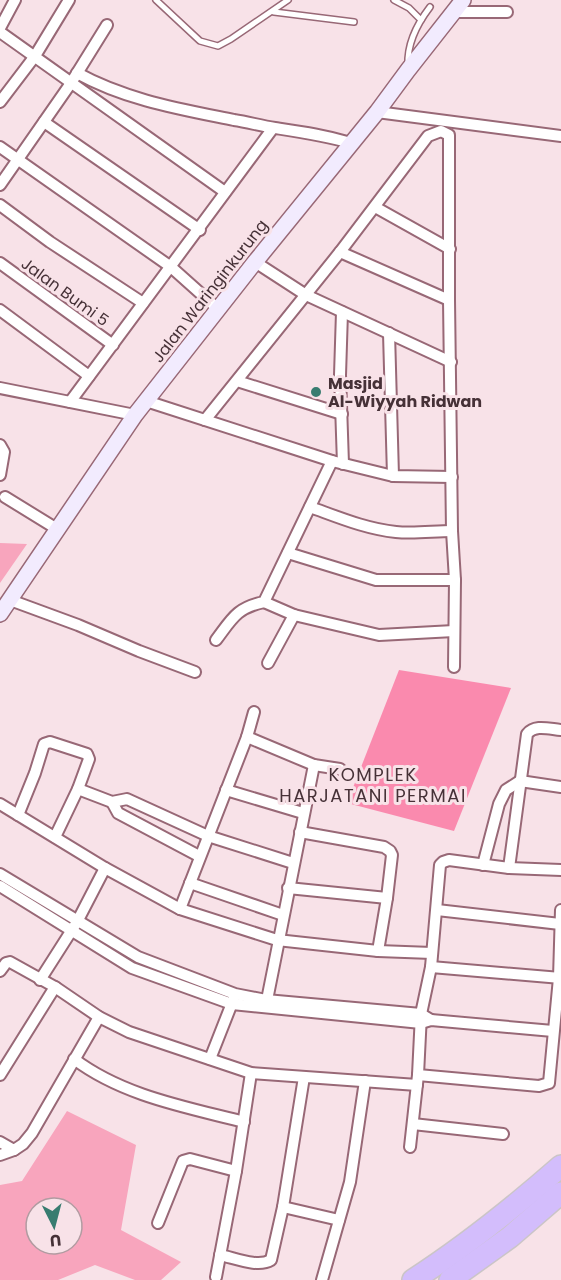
<svg xmlns="http://www.w3.org/2000/svg" width="561" height="1280" font-family="Poppins,sans-serif">
  <style>
    .green { fill: #f8a5bd; fill-rule: evenodd }
    .forest { fill: #fa8aae }
    .lines { fill: none; stroke-linecap: round; stroke-linejoin: round }
    .lane-casing { stroke: #986876; stroke-width: 8 }
    .street-casing { stroke: #986876; stroke-width: 14 }
    .secondary-casing { stroke: #986876; stroke-width: 18 }
    .highway-casing { stroke: #cbc5c7; stroke-width: 24 }
    .lane { stroke: #fff; stroke-width: 5 }
    .street { stroke: #fff; stroke-width: 10 }
    .secondary { stroke: #f2ebfe; stroke-width: 15 }
    .highway { stroke: #d3bdfc; stroke-width: 21 }
    .poi-dot { fill: #387c70; stroke: #f8e2e8; stroke-width: 2 }
    .labels { text-anchor: middle; dominant-baseline: central; stroke-width: 6; stroke-linejoin: round; paint-order: stroke }
    .street-label { font-size: 16px; fill: #463137; stroke: #f8e2e8 }
    .poi-label { font-size: 16px; font-weight: bold; fill: #463137; stroke: #f8e2e8; text-anchor: start }
    .neighbourhood-label { font-size: 18px; letter-spacing: 1.5px; fill: #463137; stroke: #f8e2e8 }
  </style>
  <rect width="100%" height="100%" fill="#f8e2e8"/>
  <g class="green">
    <path d="M0,543L27,544L0,583Z"/>
    <path d="M67,1111L136,1145L121,1230L181,1262L161,1280H135L95,1265L58,1280H0V1185L22,1181ZM36,1208H72V1244H36Z"/>
  </g>
  <path class="forest" d="M399,670L511,688L454,831L347,803Z"/>
  <g class="lines">
    <g class="lane-casing">
      <g id="lane">
        <path d="M156,0L200,41L218,46L231,39L288,0"/>
        <path d="M394,0L409,8L421,20"/>
        <path d="M274,12L354,22"/>
        <path d="M408,65C407,43 417,24 430,7"/>
      </g>
    </g>
    <g class="street-casing">
      <g id="street">
        <path d="M454,12H507"/>
        <path d="M0,28L15,0"/>
        <path d="M0,32L225,192"/>
        <path d="M77,73C126,100 180,109 234,120C248,122 261,126 275,128C302,132 324,135 351,143"/>
        <path d="M0,102L35,56L69,0"/>
        <path d="M377,112L561,136"/>
        <path d="M44,122L200,230"/>
        <path d="M0,147L171,267L218,309"/>
        <path d="M0,185L71,83L107,25"/>
        <path d="M0,205L50,242L143,303"/>
        <path d="M375,207L450,249"/>
        <path d="M340,252L449,300"/>
        <path d="M255,262L306,295L451,362"/>
        <path d="M0,263L113,345"/>
        <path d="M0,310L89,376"/>
        <path d="M342,312L340,375L343,464"/>
        <path d="M389,333L393,476"/>
        <path d="M237,381L342,414"/>
        <path d="M0,388L135,415"/>
        <path d="M146,401L332,461L393,476L452,477"/>
        <path d="M70,402L273,128"/>
        <path d="M205,420L340,252L428,136L441,131L449,135V300L452,531L455,580L454,667"/>
        <path d="M0,445L4,452L0,475"/>
        <path d="M5,497L57,529"/>
        <path d="M310,507C338,517 366,529 396,532C414,534 434,531 452,531"/>
        <path d="M288,553L376,580H455"/>
        <path d="M10,600L78,625L139,651L195,672"/>
        <path d="M264,602L294,615L379,635L454,631"/>
        <path d="M216,640C232,619 236,608 264,602L332,461"/>
        <path d="M268,663L294,615"/>
        <path d="M247,737L314,765L340,769"/>
        <path d="M78,789L112,802L127,799L208,836L293,863"/>
        <path d="M226,790L303,813"/>
        <path d="M112,802L118,813L199,856"/>
        <path d="M0,804L105,868L180,909L277,940L378,951L432,953"/>
        <path d="M18,815L35,773L44,744L50,742L87,754L89,759L78,789L55,837"/>
        <path d="M300,832L384,847L390,851L392,855L387,898L378,951"/>
        <path d="M483,865L499,804L506,790L520,781L561,787"/>
        <path d="M509,868L527,734C535,724 549,729 561,730"/>
        <path d="M0,874L138,957L235,994L266,1000L421,1014L431,1020"/>
        <path d="M190,883L283,915"/>
        <path d="M0,886L132,968L232,1004L421,1023L431,1020L553,1031"/>
        <path d="M288,888L387,898"/>
        <path d="M180,909L247,737L254,712"/>
        <path d="M437,910L560,924"/>
        <path d="M431,967L561,978"/>
        <path d="M0,971L6,963L10,962L55,987L99,1017L129,1032L251,1073L417,1085"/>
        <path d="M40,980L77,922L105,868"/>
        <path d="M266,1005L314,765"/>
        <path d="M74,1059C123,1096 186,1107 244,1122"/>
        <path d="M210,1059L234,998"/>
        <path d="M0,1075L55,987"/>
        <path d="M418,1075L539,1086L549,1083L559,978L561,910"/>
        <path d="M413,1124L503,1134"/>
        <path d="M0,1142L14,1150L23,1144L32,1133L99,1017"/>
        <path d="M410,1147L418,1075L421,1014L431,967L440,865L443,862L449,860L509,868L561,870"/>
        <path d="M0,1155L14,1150"/>
        <path d="M283,1207L339,1220"/>
        <path d="M158,1223L183,1161L190,1159L236,1171"/>
        <path d="M220,1255C235,1258 258,1268 271,1260L283,1207L304,1077"/>
        <path d="M216,1277L236,1171L251,1073"/>
        <path d="M322,1280L350,1182L365,1081"/>
      </g>
    </g>
    <g class="secondary-casing">
      <path id="secondary" d="M0,614L135,415L255,262L377,112L408,70L463,0"/>
    </g>
    <g class="highway-casing">
      <g id="highway">
        <path d="M413,1280C467,1245 513,1208 561,1166"/>
        <path d="M450,1280L510,1237L561,1193"/>
      </g>
    </g>
    <use href="#lane" class="lane"/>
    <use href="#street" class="street"/>
    <use href="#secondary" class="secondary"/>
    <use href="#highway" class="highway"/>
  </g>
  <circle class="poi-dot" cx="316" cy="392" r="6"/>
  <g class="labels">
    <g class="street-label">
      <text transform="translate(210 291) rotate(-52)">Jalan Waringinkurung</text>
      <text transform="translate(65 292) rotate(36)">Jalan Bumi 5</text>
    </g>
    <g class="poi-label">
      <text x="328" y="383">Masjid<tspan x="328" dy="18">Al-Wiyyah Ridwan</tspan></text>
    </g>
    <g class="neighbourhood-label">
      <text x="373" y="774">KOMPLEK<tspan x="373" dy="21">HARJATANI PERMAI</tspan></text>
    </g>
  </g>
  <g transform="translate(54 1226) rotate(174)"><circle r="28" fill="#f8e2e8" stroke="#b19ba1" stroke-width="1.5"/>
  <path d="M0-4.5L10 22L0 15L-10 22Z" fill="#387c70"/>
  <text y="-9" font-size="16" font-weight="bold" text-anchor="middle" fill="#463137">U</text>
  </g>
</svg>
